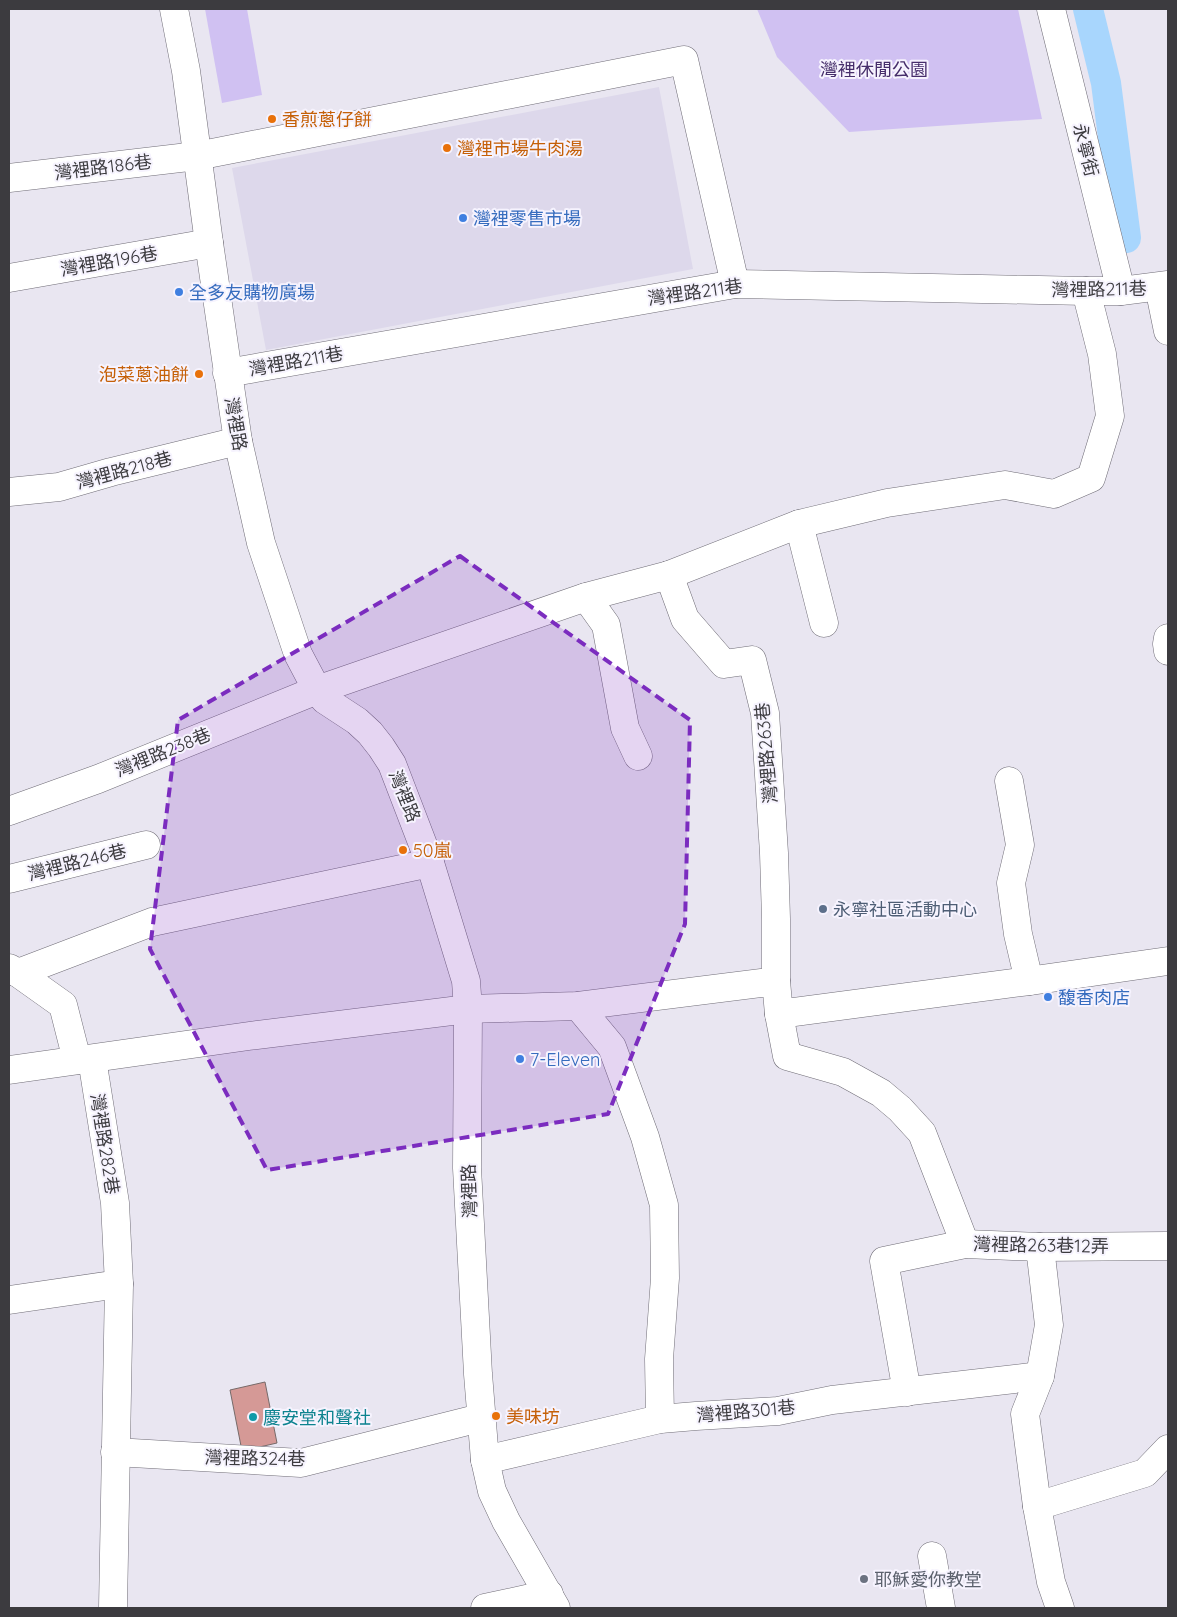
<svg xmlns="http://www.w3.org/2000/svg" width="1177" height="1617" font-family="Quicksand,'Noto Sans TC',sans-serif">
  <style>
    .built { fill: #ddd8eb }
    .green { fill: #d0c1f2 }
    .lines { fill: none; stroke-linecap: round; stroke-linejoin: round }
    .canal { stroke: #a8d6fd; stroke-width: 30 }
    .building { fill: #d59996; stroke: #766a69 }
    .minor-casing { stroke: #706d77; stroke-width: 29 }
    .minor { stroke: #fff; stroke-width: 28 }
    .marked { fill: #7b2cbf; fill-opacity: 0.2; stroke: #7b2cbf; stroke-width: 4; stroke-dasharray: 10 6; stroke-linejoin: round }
    .food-dot { fill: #e8710a; stroke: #f6f3fe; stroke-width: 2 }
    .shop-dot { fill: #3f7fe0; stroke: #f6f3fe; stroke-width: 2 }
    .service-dot { fill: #5c6f8a; stroke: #f6f3fe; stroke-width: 2 }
    .culture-dot { fill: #0f9aa8; stroke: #f6f3fe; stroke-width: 2 }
    .worship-dot { fill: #6b7280; stroke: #f6f3fe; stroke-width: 2 }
    .labels { text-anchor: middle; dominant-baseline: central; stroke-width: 4; stroke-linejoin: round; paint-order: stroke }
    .park-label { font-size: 18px; fill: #462e6b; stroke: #f6f3fe }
    .food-label { font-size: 18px; fill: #c56008; stroke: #f6f3fe; text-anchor: start }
    .street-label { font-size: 18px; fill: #3c3b3f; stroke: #f6f3fe }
    .shop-label { font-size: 18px; fill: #366cbe; stroke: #f6f3fe; text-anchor: start }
    .service-label { font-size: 18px; fill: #4e5e75; stroke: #f6f3fe; text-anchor: start }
    .culture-label { font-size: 18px; fill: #0d838f; stroke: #f6f3fe; text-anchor: start }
    .worship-label { font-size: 18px; fill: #5b616d; stroke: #f6f3fe; text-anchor: start }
  </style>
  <rect width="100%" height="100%" fill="#e9e6f1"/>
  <path class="built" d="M659,87L693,269L266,350L232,168Z"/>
  <g class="green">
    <path d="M205,9H247L262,95L222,103Z"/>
    <path d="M757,9H1018L1042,119L849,132L777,57Z"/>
  </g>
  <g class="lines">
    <path class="canal" d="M1088,9L1106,83L1126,238"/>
  </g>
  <path class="building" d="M265,1382L277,1443L242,1451L230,1390Z"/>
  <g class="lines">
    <g class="minor-casing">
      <g id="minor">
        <path d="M174,9L186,71L209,243L238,441L261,543L298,654L317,690L325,700L357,721L370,733L381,747L392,764L430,863L466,981L468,1009L467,1168L478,1374L485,1460L492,1491L506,1521L556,1608"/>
        <path d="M1051,9L1121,291"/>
        <path d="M9,178L197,156L684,60L735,284"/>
        <path d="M9,278L209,243"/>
        <path d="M1159,287L1168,331"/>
        <path d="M227,373L735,284L1086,291H1121L1168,285"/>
        <path d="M9,492L59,487L111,472L238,441"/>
        <path d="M799,524L824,623"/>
        <path d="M669,575L685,619L724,664L752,660L765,713L774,853L776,919V981"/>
        <path d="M586,597L606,625L625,728L638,756"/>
        <path d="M1168,638L1167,644L1168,651"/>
        <path d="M1009,781L1020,845L1011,883L1018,934L1029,981"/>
        <path d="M9,811L98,779L317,690L586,597L669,575L799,524L887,503L1005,485L1054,494L1091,478L1110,416L1102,354L1086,291"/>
        <path d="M9,879L146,845"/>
        <path d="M9,968L18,973L63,1005L77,1060"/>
        <path d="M18,973L152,922L430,863"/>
        <path d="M578,1006L612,1047L645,1137L664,1205L665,1278L659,1359L660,1419"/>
        <path d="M779,1014L787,1056L843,1072L881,1093L900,1109L922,1133L965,1244"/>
        <path d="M92,1059L115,1203L119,1284L113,1608"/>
        <path d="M9,1070L249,1036L468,1009L578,1006L776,981L779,1014L1029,981L1168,961"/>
        <path d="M1040,1247L1049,1325L1040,1376L1025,1414L1037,1506L1051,1582L1060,1608"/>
        <path d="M9,1300L119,1284"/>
        <path d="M907,1392L884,1261L965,1244L1040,1247L1168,1246"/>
        <path d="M115,1452L301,1463L480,1418"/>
        <path d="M485,1460L660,1419L696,1416L778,1411L832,1400L1040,1376"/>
        <path d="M1037,1506L1145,1473L1168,1449"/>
        <path d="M932,1556L941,1608"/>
        <path d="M485,1608L549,1594"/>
      </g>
    </g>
    <use href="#minor" class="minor"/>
  </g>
  <path class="marked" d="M460,556L690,720L685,924L608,1114L267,1170L150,949L178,720Z"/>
  <g class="food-dot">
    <circle cx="272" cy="119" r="5"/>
    <circle cx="447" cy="148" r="5"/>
    <circle cx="199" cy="374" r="5"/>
    <circle cx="403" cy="850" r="5"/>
    <circle cx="496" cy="1416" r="5"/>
  </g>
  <g class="shop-dot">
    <circle cx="463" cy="218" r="5"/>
    <circle cx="179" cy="292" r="5"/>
    <circle cx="1048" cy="997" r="5"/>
    <circle cx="520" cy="1059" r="5"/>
  </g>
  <circle class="service-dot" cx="823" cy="909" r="5"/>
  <circle class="culture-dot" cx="253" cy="1417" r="5"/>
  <circle class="worship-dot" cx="864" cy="1579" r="5"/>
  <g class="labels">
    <g class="park-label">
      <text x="874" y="69">灣裡休閒公園</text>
    </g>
    <g class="food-label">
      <text x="282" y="119">香煎蔥仔餅</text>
      <text x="457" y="148">灣裡市場牛肉湯</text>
      <text x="189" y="374" text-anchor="end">泡菜蔥油餅</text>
      <text x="413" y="850">50嵐</text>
      <text x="506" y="1416">美味坊</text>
    </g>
    <g class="street-label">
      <text transform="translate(1086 150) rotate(76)">永寧街</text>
      <text transform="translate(103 167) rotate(-7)">灣裡路186巷</text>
      <text transform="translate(109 261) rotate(-10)">灣裡路196巷</text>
      <text transform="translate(1099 289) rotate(-1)">灣裡路211巷</text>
      <text transform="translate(695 292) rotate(-8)">灣裡路211巷</text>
      <text transform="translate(296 361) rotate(-10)">灣裡路211巷</text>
      <text transform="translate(236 424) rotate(80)">灣裡路</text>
      <text transform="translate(124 470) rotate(-15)">灣裡路218巷</text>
      <text transform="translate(163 752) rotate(-22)">灣裡路238巷</text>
      <text transform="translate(766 753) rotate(-95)">灣裡路263巷</text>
      <text transform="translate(405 796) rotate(68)">灣裡路</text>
      <text transform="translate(77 862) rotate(-14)">灣裡路246巷</text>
      <text transform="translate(105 1144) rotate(81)">灣裡路282巷</text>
      <text transform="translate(469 1191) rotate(-92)">灣裡路</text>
      <text transform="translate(1041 1245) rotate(1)">灣裡路263巷12弄</text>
      <text transform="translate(746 1411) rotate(-5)">灣裡路301巷</text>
      <text transform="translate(255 1458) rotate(1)">灣裡路324巷</text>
    </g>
    <g class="shop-label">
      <text x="473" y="218">灣裡零售市場</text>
      <text x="189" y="292">全多友購物廣場</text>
      <text x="1058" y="997">馥香肉店</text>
      <text x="530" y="1059">7-Eleven</text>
    </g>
    <g class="service-label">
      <text x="833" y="909">永寧社區活動中心</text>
    </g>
    <g class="culture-label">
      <text x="263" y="1417">慶安堂和聲社</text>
    </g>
    <g class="worship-label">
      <text x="874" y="1579">耶穌愛你教堂</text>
    </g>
  </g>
  <rect width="1177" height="1617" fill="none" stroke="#3c3b3f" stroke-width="20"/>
</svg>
